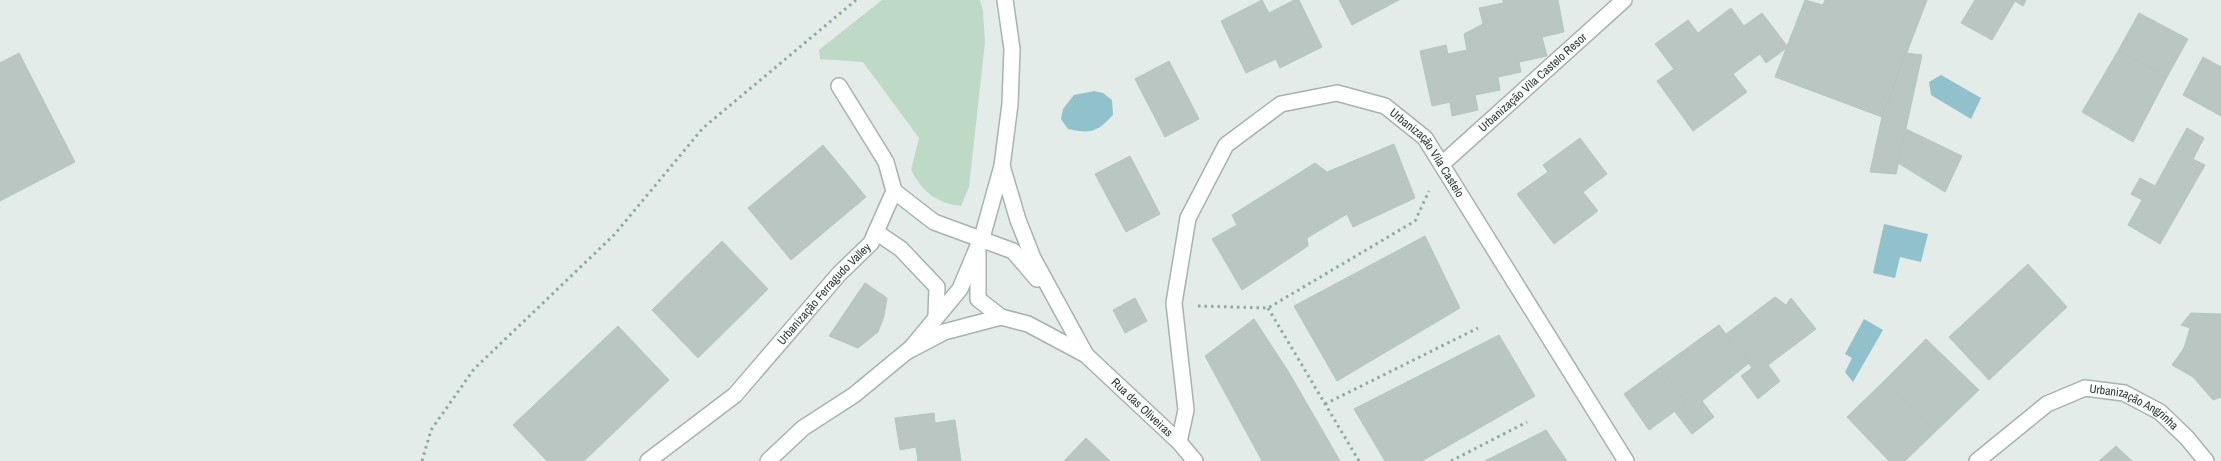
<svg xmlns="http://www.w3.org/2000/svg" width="2221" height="461" font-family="'Archivo Narrow',sans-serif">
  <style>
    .green { fill: #bedac6 }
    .water { fill: #91c1cb }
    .building { fill: #b9c6c1; stroke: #b6c5bf }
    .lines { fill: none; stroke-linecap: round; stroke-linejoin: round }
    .street-casing { stroke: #a6b3af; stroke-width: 18 }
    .secondary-casing { stroke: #a3b6b0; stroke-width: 18 }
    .path { stroke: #87aca1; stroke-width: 3; stroke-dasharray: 2.5 4; stroke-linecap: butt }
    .street { stroke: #fff; stroke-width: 15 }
    .secondary { stroke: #fff; stroke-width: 15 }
    .labels { text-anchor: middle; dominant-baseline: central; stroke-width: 5; stroke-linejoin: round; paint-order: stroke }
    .street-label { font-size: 12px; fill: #253b35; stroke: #f3f8f6 }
  </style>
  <rect width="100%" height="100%" fill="#e3ece8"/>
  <path class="green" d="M882,0H980L983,11L985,42L969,187L961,206C936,203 923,192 911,170L919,138L863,62L820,59L819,50Z"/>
  <g class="water">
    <path d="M1941,75L1981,98L1971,119L1931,95L1929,82Z"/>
    <path d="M1094,91L1103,93L1112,100L1113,115C1097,132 1091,134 1068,129L1061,119L1063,109L1074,95Z"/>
    <path d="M1884,224L1928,234L1921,262L1900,257L1895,278L1873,273Z"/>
    <path d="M1864,319L1883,330L1853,382L1845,372L1852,358L1845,354Z"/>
  </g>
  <g class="building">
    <path d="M1262,0L1269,13L1294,0H1299L1322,47L1280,68L1276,59L1246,73L1221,21Z"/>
    <path d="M1339,0H1399L1352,25Z"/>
    <path d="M1503,0H1558L1564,32L1542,37L1547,56L1519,62L1521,72L1498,77L1500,90L1475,95L1478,110L1452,116L1450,102L1432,106L1420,51L1446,45L1448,54L1467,50L1464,34L1483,24L1479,8L1503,3Z"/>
    <path d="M1805,0L1823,5L1825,0H1927L1882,117L1775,77Z"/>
    <path d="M1975,0H2026L2023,6L2015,1L1992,40L1961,23Z"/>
    <path d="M1731,8L1744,26L1762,13L1788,47L1766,63L1760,54L1733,74L1747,92L1693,131L1657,81L1674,69L1655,44L1688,20L1698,33Z"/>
    <path d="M2139,13L2188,39L2167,77L2118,51Z"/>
    <path d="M2118,51L2167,77L2133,142L2082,112Z"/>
    <path d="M19,53L75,162L0,201V63Z"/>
    <path d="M1906,53L1922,55L1896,174L1870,172L1882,117Z"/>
    <path d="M2203,57L2221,67V116L2183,95Z"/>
    <path d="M1169,61L1199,119L1165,137L1135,79Z"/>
    <path d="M2187,128L2204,138L2193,159L2205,165L2160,244L2128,225L2142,200L2131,194L2140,178L2155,186Z"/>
    <path d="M1906,129L1962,156L1945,192L1898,163Z"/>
    <path d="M1580,138L1607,174L1583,192L1598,211L1554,244L1517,194L1548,172L1543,165Z"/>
    <path d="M1394,144L1415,198L1353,227L1347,214L1307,238L1308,246L1242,290L1212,239L1237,225L1232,215L1315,163L1327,172Z"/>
    <path d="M823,145L866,197L791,260L748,208Z"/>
    <path d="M1130,156L1160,214L1126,232L1095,174Z"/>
    <path d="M1425,236L1460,308L1337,381L1294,306Z"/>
    <path d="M722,241L768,289L698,358L652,310Z"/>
    <path d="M2028,264L2067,307L1989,380L1949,337Z"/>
    <path d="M865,283L887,298L884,316L878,332L858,348L829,336Z"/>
    <path d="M1775,297L1786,305L1791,298L1816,329L1768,365L1780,381L1758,399L1741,376L1752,368L1726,334Z"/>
    <path d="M1135,298L1147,321L1125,333L1113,310Z"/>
    <path d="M2191,313L2221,314V397L2213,400L2193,377L2172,365L2184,348L2190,328L2181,325Z"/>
    <path d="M1254,319L1288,371L1340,461H1262L1205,356Z"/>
    <path d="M1719,325L1749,363L1702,401L1714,417L1692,434L1675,412L1686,403L1661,367Z"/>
    <path d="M618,326L669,380L584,461H547L513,425Z"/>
    <path d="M1499,335L1535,396L1422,461H1385L1354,409Z"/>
    <path d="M1926,339L1979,390L1935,432L1885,380Z"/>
    <path d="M1661,367L1686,403L1649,430L1624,394Z"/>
    <path d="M1885,380L1935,432L1905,461H1889L1847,417Z"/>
    <path d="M934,413L935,423L955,420L961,461H918L916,447L900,450L895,418Z"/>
    <path d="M1546,430L1567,461H1485Z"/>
    <path d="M1086,438L1110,461H1064Z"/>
    <path d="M2116,446L2132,461H2099Z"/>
  </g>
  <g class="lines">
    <g class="street-casing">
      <g id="street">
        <path id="s1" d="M1442,164L1624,0"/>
        <path d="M1002,166L1018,220L1033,258L1086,355"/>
        <path d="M894,191L934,222L1013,251L1037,279"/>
        <path d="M876,232L901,249L937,287L936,316"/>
        <path d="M978,248V299L1001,317"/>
        <path id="s2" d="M908,351L944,332L1001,317L1028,324L1086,355L1179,442L1195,461"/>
        <path id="s3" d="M1179,442L1186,410L1174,303L1188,218L1226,145L1281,104L1337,93L1385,106L1425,138L1626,461"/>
        <path id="s4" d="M648,461L735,395L839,274L871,243L894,191L886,162L839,86"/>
        <path id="s5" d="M1977,461L2047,404L2085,388L2124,393L2160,412L2187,438L2206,461"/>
      </g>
    </g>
    <g class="secondary-casing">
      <path id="secondary" d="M768,461L803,428L854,395L911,348L960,289L983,234L1002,166L1010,104L1012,49L1005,0"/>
    </g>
    <g class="path">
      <path d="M1198,306L1268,308L1415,221L1429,191"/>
      <path d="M1268,308L1359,461"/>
      <path d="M1325,404L1478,328"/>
      <path d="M422,461L431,430L474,369L614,235L703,128L856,0"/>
      <path d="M1451,461L1527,422"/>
    </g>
    <use href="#street" class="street"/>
    <use href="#secondary" class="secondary"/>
  </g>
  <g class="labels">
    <g class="street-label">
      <text stroke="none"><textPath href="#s1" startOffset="122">Urbanização Vila Castelo Resor</textPath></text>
      <text stroke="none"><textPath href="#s3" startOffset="548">Urbanização Vila Castelo</textPath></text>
      <text stroke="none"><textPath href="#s4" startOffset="244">Urbanização Ferragudo Valley</textPath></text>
      <text stroke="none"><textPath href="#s2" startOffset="270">Rua das Oliveiras</textPath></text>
      <text stroke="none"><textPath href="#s5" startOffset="185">Urbanização Angrinha</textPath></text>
    </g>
  </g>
</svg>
